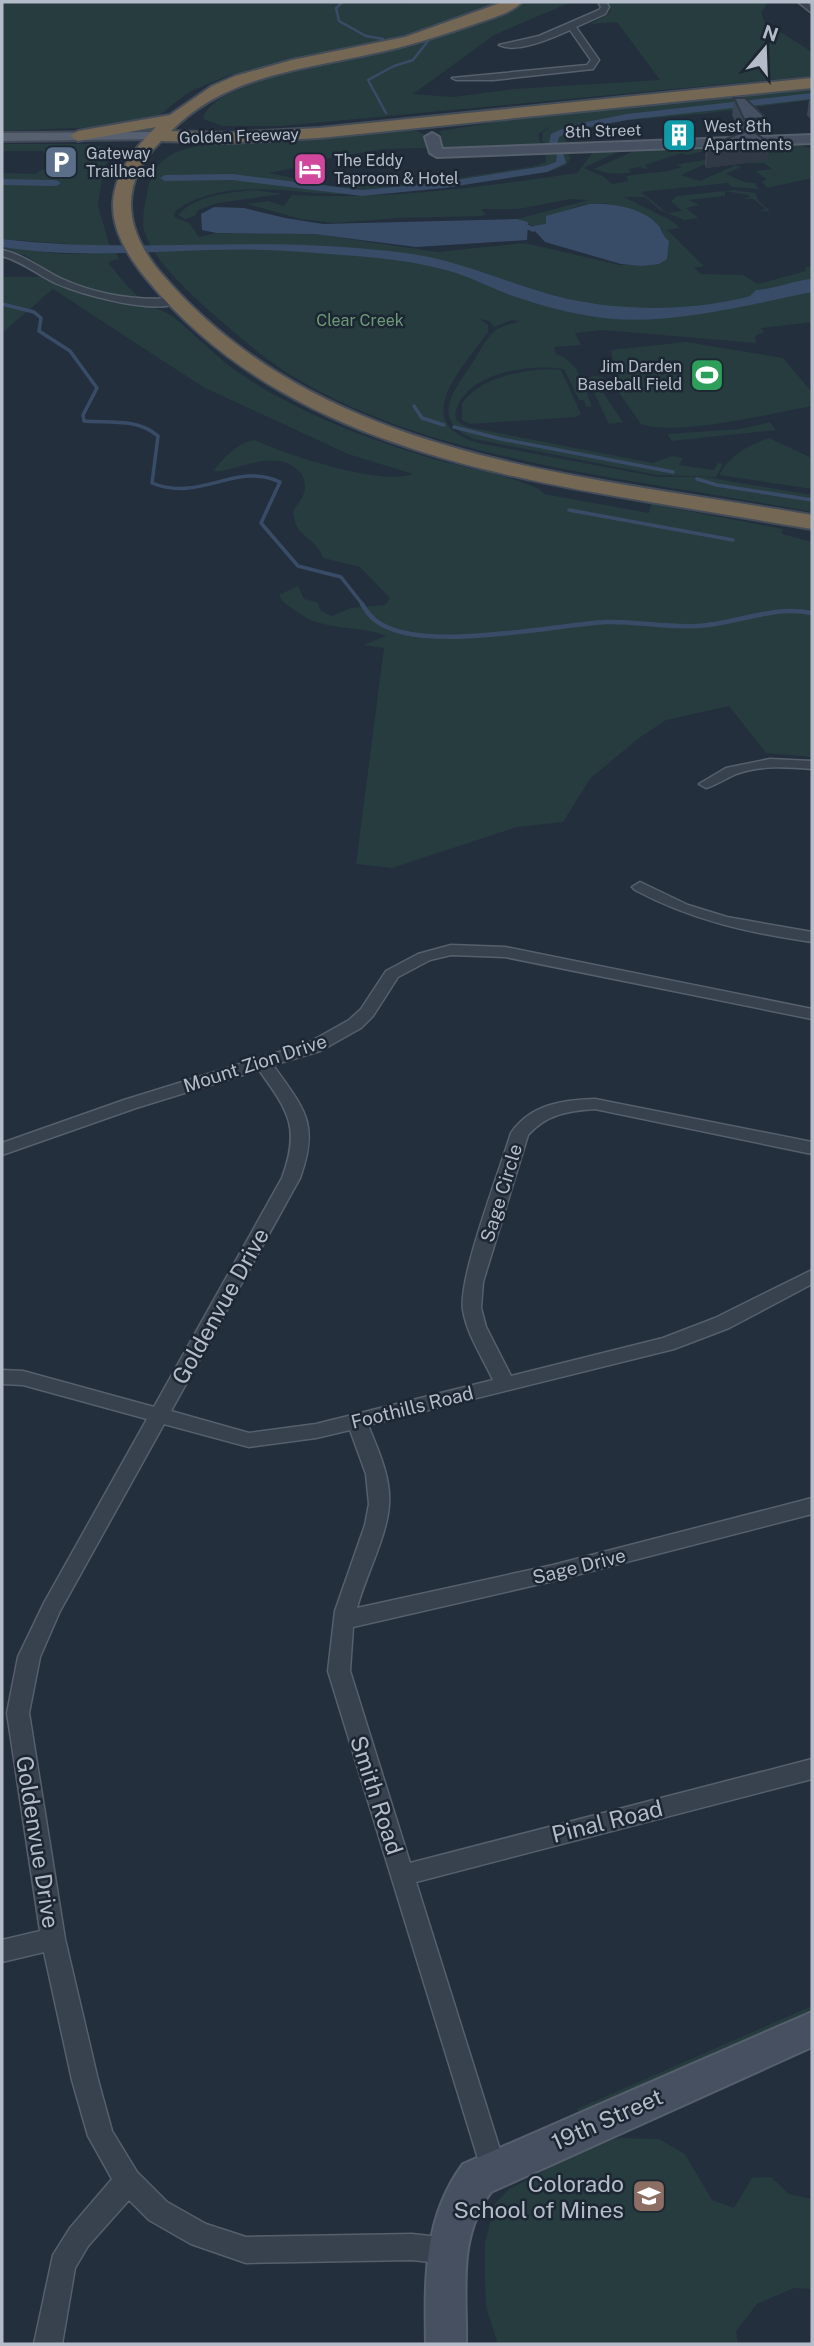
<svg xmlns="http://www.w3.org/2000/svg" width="814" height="2346" font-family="'Public Sans',sans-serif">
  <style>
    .green { fill: #263c3f }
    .water { fill: #394c67 }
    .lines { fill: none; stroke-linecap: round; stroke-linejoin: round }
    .stream-far2 { stroke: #394c67; stroke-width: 2.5 }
    .stream-far1 { stroke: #394c67; stroke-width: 3.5 }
    .stream { stroke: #394c67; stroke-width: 4.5 }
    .canal { fill: #394c67; fill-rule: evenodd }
    .street-casing { stroke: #565f6c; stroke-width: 3 }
    .secondary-casing { stroke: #565f6c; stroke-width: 4 }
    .primary-casing { stroke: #414a57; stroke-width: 4 }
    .highway-casing { stroke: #434c59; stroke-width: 4 }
    .street { fill: #38414e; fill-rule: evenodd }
    .secondary { fill: #465061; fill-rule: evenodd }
    .primary { fill: #56606e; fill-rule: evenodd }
    .highway { fill: #746855; fill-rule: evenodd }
    .wall { fill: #3b4654 }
    .shaded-wall { fill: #303945 }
    .building { fill: #455162; stroke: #303945; stroke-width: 2 }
    .labels { text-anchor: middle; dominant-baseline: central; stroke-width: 5; stroke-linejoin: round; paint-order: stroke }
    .far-poi-label { font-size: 16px; fill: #b4bcc9; stroke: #1d2633; text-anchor: start }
    .far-street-label { font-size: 16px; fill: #b4bcc9; stroke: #1d2633 }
    .far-park-label { font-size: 16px; fill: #6b9a76; stroke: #1d2633 }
    .street-label { font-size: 19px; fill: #b4bcc9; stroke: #1d2633 }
    .near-street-label { font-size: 23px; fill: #b4bcc9; stroke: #1d2633 }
    .near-poi-label { font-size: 23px; fill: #b4bcc9; stroke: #1d2633; text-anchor: end }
  </style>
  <rect width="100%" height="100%" fill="#242f3e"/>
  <g class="green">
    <path d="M2,2H395L407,4L414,2H501L393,40L298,59L227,76L189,92L153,120L127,126L2,131Z"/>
    <path d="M526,2H571L494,35L413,94L453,97L514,89L660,80L617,22L590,24L605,16L611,10L607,2H768L761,13L765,22L812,52V76L282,126H223L203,119C211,75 401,51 442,37C470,27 498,13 526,2Z"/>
    <path d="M812,86V100L701,114L628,120L572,132L566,135V146H553L542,142L543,132L554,124L538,134L541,145L464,147L459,151L444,149L440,131L560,112Z"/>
    <path d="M407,130L417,131L426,135L430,148L383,149L319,160L321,162L269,173L336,187L426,183L535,166L546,162L545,152H567L571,158L566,165L551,171C487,181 424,190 359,194C298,197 229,173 175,211L174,217L189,223L199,237L217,233L314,234L438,252L524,243L620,265L659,264L663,232C646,208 600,196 573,208C563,212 555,222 545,225C531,229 529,222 517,219L589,200L570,199L519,209H481L486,214L481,216L398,218L334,223L301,219L247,204L268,201L284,206L292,195C388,200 481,187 577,173L594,151H620L583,168L603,176L612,184L628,181L627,176C646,172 663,174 682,167L677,165C682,163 711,159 716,159L681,175L700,181L736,165L741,167L726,174L744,182L755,183L759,189L732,187L728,183L641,192L667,213L682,211L671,201L677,196L734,190L755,193L759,201L770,211H759L766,209L753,199H744L750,197L748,195L725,191V196L689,200L699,205L686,208L698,218L684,220L660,210L645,197H624L672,221L680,228L667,230L704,266L694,268L701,274L743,275L758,284L806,271L805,268L812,265V322L761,328L764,332L755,336L756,343L603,330L575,333L581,345L554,347L556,354C578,360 584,387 592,406L586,407L584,400H579L564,369C528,363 463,373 455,415L457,421L467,427L653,463L672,456L683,458L679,465L714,470L718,463L723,464L716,477L657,475L475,439C428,422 454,390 473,362C479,352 486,338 495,331C502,325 513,324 519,321L512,320L494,327L489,321L480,319L488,325V332C462,369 408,422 478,443L658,477H705L812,495V512C647,480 433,464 289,374C259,355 233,331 206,308C184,287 153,260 144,230C142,220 144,208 146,199C152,156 173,150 211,144Z"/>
    <path d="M790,142L812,149V178L767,188L762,182L767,179L755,171L772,169L764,163L740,164L767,160L714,149L687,155L682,153L645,165L648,169L638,167L628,169L632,172C619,175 606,174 594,169L638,149Z"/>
    <path d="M2,144H90L113,150L103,171L98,206L110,247L2,239V173L35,174C44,166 59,170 69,160L59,155L43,153V151H2Z"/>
    <path d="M255,190L282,194L218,203L198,210L195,216L185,219L178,215C196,195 227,193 255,190Z"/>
    <path d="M2,247L61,254L116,253L119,259L108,262C120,278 132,293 148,304C155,309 164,311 172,316C197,335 218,360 245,377C301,414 366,438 430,458C449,464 538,481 544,494L649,513L651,504L783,529L781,533L783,534L812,542V757L766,753L729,706L666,720L639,738L590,779L563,822L517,827L392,868L356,864L384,648L363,645L386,636C356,624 325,632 299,613C290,606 285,606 279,595L298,586L304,599L317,602L321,611L332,616L351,608L385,605L390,598L360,567L323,558C317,537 295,539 293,512C296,505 302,500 304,493C306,486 305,478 300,472C274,445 230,475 213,471C224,458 238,442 255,440C286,455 381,486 413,474L348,454L203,387L53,289L2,333V277H38L46,270L25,255L2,251Z"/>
    <path d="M686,342L783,358L812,392V406C773,413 676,437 641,424L619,393L611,350Z"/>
    <path d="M549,369L561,370L581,414L576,417L470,424L462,420V403C482,377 518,371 549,369Z"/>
    <path d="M593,376L604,377L603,381L596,382L623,422L609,424L588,380Z"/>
    <path d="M770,422L776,430L672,441L667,434L741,429Z"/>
    <path d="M769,438L812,458V489L719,475C730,455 747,446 769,438Z"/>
    <path d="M812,2006V2016L582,2117L577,2109Z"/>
    <path d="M620,2138L659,2139L685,2154L712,2200L734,2208L752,2178L771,2177L789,2194L812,2199V2289L794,2288L757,2304L736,2331L738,2344H498L486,2307L485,2280V2243L495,2204L509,2189L534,2177L581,2146Z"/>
  </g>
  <g class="water">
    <path d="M589,204C610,203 641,207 657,224C663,230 662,236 669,241L667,259L659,264L642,266L621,264L545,242L533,229V226L546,224V216Z"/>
    <path d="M214,207L244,208L285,218L323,224L517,219L528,222L527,240L416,247L314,234L217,233L202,230L201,214Z"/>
    <path d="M2,239C128,254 252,236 378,250C401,252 424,255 446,261C487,272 527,290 568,299C624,311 687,311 743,298L750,296L756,290C775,289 795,280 812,279V292C754,304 672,324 613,319C578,316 542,306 510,295C492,288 474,279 456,273C408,258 353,256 303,252C203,243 102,263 2,247Z"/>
  </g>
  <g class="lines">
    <g class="stream-far2">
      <path d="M343,2L336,8L339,21L366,36L383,39"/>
      <path d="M386,113L368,80L394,66L413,60L428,41"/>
    </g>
    <g class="stream-far1">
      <path d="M2,304L34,312L41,318L39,331L70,351L97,388L83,415L84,421C110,423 137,418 158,436L152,483C200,503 236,461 280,482L261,523L298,566L341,577L363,605"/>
      <path d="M414,406L422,418L444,425"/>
      <path d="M454,427L501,439L673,472"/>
      <path d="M697,479L717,485L812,500"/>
      <path d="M569,510L733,540"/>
    </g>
    <path class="stream" d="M362,604C365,609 370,616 375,620C417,655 552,625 606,622C636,621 666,628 697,626C737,624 771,605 812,613"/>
    <g class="canal">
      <path d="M812,93V99L627,120L577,129L559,137L557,145L549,143L551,134L571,125L627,114Z"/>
      <path d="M557,153H563L566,163L547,172L444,188L362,196L232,180L165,181L160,178L165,175L232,174L362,190L444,182L545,166L556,162Z"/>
      <path d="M2,179L56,180L61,183L56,186L2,185Z"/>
      <path d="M527,224L538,229L533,232L522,227Z"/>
    </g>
    <g class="street-casing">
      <g id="street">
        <path d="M598,2H606L609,7L605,14L576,27L599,60L593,69L493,80H456L452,78L587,65L591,60L570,30C552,38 517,54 499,45L539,36L599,10L601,7Z"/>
        <path d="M798,2H806L812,7V13Z"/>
        <path d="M2,250C24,255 40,268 60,278C97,295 136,301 176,298L181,301C158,317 80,294 55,283C37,274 21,261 2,256Z"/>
        <path d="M770,759L812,761V769C787,767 760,765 736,774C726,778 717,785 706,788L699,784L726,768Z"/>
        <path d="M640,882L688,905L727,917L812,932V942C749,933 691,920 635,890L632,887Z"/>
        <path d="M451,945L505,947L812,1009V1019L505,957L451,955L430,960L398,977L373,1016L361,1028L320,1051L273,1065C304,1109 320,1123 300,1178L171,1411L249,1433L316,1424L493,1380C483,1358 467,1335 463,1310C458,1278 500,1170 511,1133C531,1104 563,1100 595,1099L812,1142V1154L595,1109C568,1111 547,1114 528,1135L483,1282L481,1308L486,1327L511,1376L663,1338L715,1318L812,1270V1284L729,1328L674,1349L368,1425C378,1450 391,1477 389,1504C388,1534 365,1577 357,1608L553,1565L812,1498V1514L553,1581L353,1627L350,1671L410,1863L812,1759V1779L416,1882L506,2169L502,2178L493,2182L484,2178L328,1671L335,1611L365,1525L369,1504L366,1474L350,1430L316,1438L249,1447L164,1424L60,1611L40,1657L29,1713L65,1939L98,2080L112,2131L137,2172L167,2202L206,2224L246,2237L412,2234L448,2238L457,2242L461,2251L457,2260L448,2264L412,2260L246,2263L191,2244L149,2220L129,2200L88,2246L75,2268L62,2344H34L53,2255L70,2228L112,2179L88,2136L72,2080L44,1952L2,1962V1940L40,1931L7,1713L18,1657L44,1603L147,1419L23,1385L2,1384V1370L23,1371L154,1407L282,1178C301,1127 288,1111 259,1070L136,1108L2,1155V1143L124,1100L308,1043L349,1020L361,1009L386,971L418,954Z"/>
      </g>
    </g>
    <g class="secondary-casing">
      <g id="secondary">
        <path d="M432,133L439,137L442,149L812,135V143L437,157L430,153L425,137Z"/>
        <path d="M812,2012V2047L491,2192C457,2238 467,2290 466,2344H426C425,2280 423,2218 463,2164Z"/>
      </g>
    </g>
    <g class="primary-casing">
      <path id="primary" d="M155,132L160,133V139L2,141V133Z"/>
    </g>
    <g class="highway-casing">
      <path id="highway" d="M503,2H522C511,14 485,20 469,26C437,37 405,47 371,54C299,70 226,76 171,131L228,133L319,128L812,78V88L319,138L228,143L161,141C118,183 124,230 161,273C322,462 585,475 812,515V529C758,520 704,511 650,502C468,472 273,431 149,282C99,223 101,181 156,127L78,141L70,136L78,131L170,115L212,86L235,76L292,60L405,37Z"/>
    </g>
    <use href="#street" class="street"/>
    <use href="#secondary" class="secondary"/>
    <use href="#primary" class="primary"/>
    <use href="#highway" class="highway"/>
  </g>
  <g class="wall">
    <path d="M734,98L766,118L764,134H757L768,160L706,168L705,164L706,147L741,133L732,115Z"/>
    <path d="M812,99V121L807,115L809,100Z"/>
  </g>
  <path class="shaded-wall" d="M770,143L768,160L706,168L707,151Z"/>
  <g class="building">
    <path d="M734,98H745L766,118L744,119Z"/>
    <path d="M752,131L770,143L707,151L706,147L743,132Z"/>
  </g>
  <defs>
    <g id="building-square" transform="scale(1.75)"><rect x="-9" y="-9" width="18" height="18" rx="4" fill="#0f9aa8" stroke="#1d2633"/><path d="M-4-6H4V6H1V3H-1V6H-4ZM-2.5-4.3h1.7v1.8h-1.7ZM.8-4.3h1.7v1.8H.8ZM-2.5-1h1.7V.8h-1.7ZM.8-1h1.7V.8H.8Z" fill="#fff"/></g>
    <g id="parking-square" transform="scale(1.75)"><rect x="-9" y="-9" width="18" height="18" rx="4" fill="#5c6f8a" stroke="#1d2633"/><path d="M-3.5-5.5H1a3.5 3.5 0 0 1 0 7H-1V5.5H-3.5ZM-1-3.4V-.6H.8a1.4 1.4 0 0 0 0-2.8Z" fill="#fff"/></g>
    <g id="hotel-square" transform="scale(1.75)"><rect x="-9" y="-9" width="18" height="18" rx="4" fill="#d1479c" stroke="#1d2633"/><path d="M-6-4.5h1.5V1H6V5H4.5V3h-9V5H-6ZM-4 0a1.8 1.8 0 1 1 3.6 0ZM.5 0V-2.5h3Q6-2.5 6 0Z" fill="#fff"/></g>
    <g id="stadium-square" transform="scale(1.75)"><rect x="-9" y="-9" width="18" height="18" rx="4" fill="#2e9e5b" stroke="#1d2633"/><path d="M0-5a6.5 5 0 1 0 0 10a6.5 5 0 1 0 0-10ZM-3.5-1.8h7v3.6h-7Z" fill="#fff"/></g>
    <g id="university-square" transform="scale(1.75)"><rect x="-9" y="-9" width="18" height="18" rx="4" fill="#8d6e63" stroke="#1d2633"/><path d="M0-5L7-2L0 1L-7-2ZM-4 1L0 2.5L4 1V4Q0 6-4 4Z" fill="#fff"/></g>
  </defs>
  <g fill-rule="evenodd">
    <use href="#building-square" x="679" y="135"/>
    <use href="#parking-square" x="61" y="162"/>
    <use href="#hotel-square" x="310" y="169"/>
    <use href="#stadium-square" x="707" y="375"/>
    <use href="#university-square" x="649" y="2196"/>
  </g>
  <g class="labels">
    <g class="far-poi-label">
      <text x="704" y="126">West 8th<tspan x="704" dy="18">Apartments</tspan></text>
      <text x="86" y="153">Gateway<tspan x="86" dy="18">Trailhead</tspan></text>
      <text x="334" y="160">The Eddy<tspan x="334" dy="18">Taproom &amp; Hotel</tspan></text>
      <text x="682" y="366" text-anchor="end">Jim Darden<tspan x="682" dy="18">Baseball Field</tspan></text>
    </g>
    <g class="far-street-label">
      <text transform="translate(603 131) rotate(-2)">8th Street</text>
      <text transform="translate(239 136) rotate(-2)">Golden Freeway</text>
    </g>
    <g class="far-park-label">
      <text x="360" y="320">Clear Creek</text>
    </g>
    <g class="street-label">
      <text transform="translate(255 1063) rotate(-18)">Mount Zion Drive</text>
      <text transform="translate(501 1193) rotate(-73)">Sage Circle</text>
      <text transform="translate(412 1407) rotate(-14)">Foothills Road</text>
      <text transform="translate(579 1566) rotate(-14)">Sage Drive</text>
    </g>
    <g class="near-street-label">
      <text transform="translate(220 1306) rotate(-61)">Goldenvue Drive</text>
      <text transform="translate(377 1795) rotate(72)">Smith Road</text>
      <text transform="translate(607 1821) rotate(-14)">Pinal Road</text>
      <text transform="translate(38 1842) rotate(81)">Goldenvue Drive</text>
      <text transform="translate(607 2119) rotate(-24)">19th Street</text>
    </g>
    <g class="near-poi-label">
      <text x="624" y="2183">Colorado<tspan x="624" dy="26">School of Mines</tspan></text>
    </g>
  </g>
  <rect width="814" height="2346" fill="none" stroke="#b4bcc9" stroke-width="7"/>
  <g transform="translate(765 49) rotate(19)" stroke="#1d2633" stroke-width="5" paint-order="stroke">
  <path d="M0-5L12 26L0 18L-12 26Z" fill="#b4bcc9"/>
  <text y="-10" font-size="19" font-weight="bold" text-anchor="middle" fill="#b4bcc9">N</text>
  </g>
</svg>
